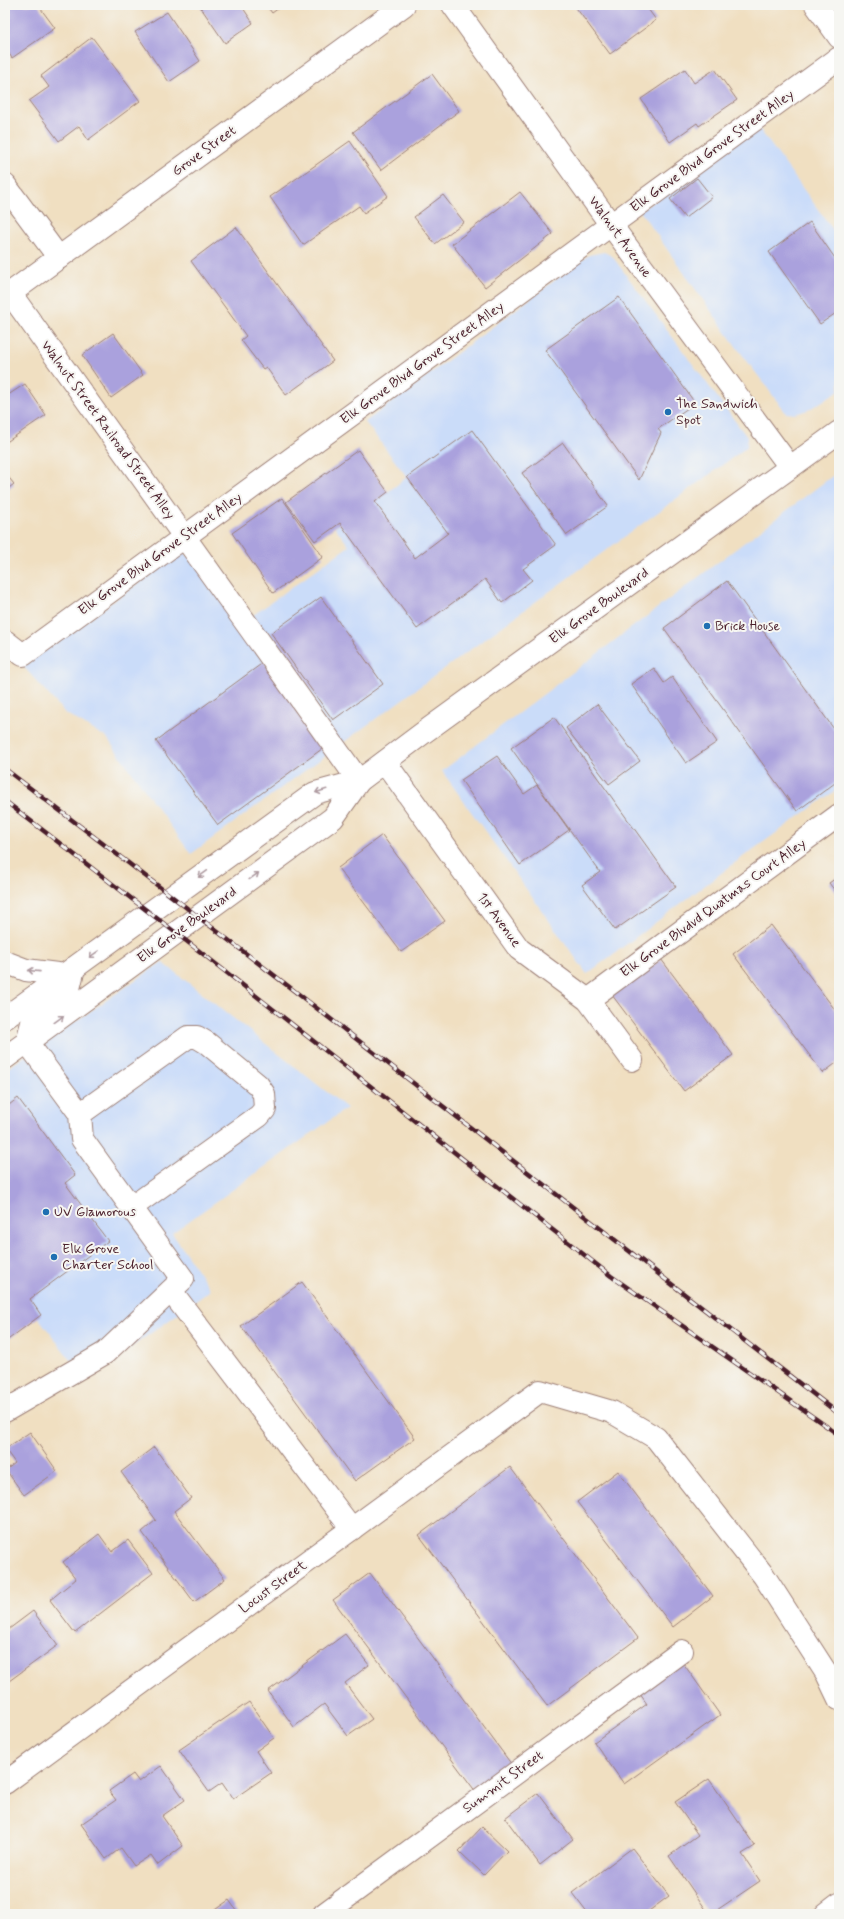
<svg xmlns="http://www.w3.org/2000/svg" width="844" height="1919" font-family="Mynerve,sans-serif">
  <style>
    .built { fill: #cadcf9 }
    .building { fill: #aaa1dd }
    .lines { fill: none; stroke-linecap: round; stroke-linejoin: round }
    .minor-casing { stroke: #9d7f76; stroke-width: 24 }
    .major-casing { stroke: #9d7f76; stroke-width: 24 }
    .minor { stroke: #fff; stroke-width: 22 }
    .major { stroke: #fff; stroke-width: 22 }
    .rail-casing { stroke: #4a1f2b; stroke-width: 4.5 }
    .rail { stroke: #f6f6f2; stroke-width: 3; stroke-dasharray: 9; stroke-linecap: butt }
    .oneway { stroke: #ae9aa0 }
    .poi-dot { fill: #1f6fb2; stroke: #f6f6f2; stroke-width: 1.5 }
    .labels { text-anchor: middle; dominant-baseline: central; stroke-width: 4; stroke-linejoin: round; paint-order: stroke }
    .street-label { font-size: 14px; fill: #4a1f2b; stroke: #f6f6f2 }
    .poi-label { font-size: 14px; fill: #4a1f2b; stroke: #f6f6f2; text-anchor: start }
  </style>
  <rect width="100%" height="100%" fill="#f6f6f2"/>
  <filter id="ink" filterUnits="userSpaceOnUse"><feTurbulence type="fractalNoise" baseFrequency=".025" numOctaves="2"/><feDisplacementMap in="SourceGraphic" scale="8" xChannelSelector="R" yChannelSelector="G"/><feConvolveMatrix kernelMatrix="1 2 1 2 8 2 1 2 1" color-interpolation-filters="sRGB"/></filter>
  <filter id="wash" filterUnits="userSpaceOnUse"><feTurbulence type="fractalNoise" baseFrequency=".012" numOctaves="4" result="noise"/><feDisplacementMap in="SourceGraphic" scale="16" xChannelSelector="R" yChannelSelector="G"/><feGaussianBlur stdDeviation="0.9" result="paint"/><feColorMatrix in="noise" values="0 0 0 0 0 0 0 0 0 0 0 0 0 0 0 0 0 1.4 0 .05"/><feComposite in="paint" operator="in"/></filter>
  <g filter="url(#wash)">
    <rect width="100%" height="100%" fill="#f0dfc1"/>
    <g class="built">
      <path d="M758,127L839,238V391L808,410L795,414L786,413L738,349L640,211Z"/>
      <path d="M604,252L612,256L747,437V447L191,854L107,738L65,713L23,666L183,551L252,616L349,546L335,527L375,502L407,477L365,422L589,255Z"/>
      <path d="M839,471V562L833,566L839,575V788L744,856L587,974L442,771Z"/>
      <path d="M162,962L347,1108L172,1233L211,1290L86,1380L5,1274V1070Z"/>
    </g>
    <g id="blocks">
      <g class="building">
        <path d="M5,5H38L55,28L12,58L5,48Z"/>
        <path d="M199,5H241L253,23L225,43Z"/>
        <path d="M266,5H283L272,13Z"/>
        <path d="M574,5H645L656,20L610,54Z"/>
        <path d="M167,12L200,61L169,82L135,32Z"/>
        <path d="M92,37L140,101L88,140L79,126L59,141L29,101L49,87L41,76Z"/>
        <path d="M685,69L694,83L715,69L737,100L699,126L697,123L670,142L641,99Z"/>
        <path d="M432,74L459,111L381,170L353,132Z"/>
        <path d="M350,141L388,196L364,213L359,206L303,245L270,197Z"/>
        <path d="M697,178L712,197L685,218L670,199Z"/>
        <path d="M520,192L553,234L485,287L452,244Z"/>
        <path d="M443,195L464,222L435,244L414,217Z"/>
        <path d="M810,222L839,264V311L820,324L769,252Z"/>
        <path d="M236,227L333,361L286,395L266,367L263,369L241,340L246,336L191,261Z"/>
        <path d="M619,297L695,403L658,429L661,433L639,480L545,350Z"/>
        <path d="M113,333L143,375L111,398L82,355Z"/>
        <path d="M25,384L46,415L5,443V397Z"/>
        <path d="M472,430L556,545L523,569L532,580L502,603L485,579L417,629L340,523L315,541L286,502L358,450L388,492L375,502L415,558L448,533L407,477Z"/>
        <path d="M563,443L608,506L567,535L522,473Z"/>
        <path d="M5,473L14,484L5,491Z"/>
        <path d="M282,498L323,557L273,593L232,533Z"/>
        <path d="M727,581L839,736V780L797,811L664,628Z"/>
        <path d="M321,597L383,684L333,720L271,633Z"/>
        <path d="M264,662L326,746L218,825L156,741Z"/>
        <path d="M654,668L664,683L672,677L717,742L686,763L631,684Z"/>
        <path d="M597,704L640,761L609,784L566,728Z"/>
        <path d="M554,717L676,887L615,930L582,885L600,872L511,748Z"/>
        <path d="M497,756L524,794L537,785L569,830L520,865L461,780Z"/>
        <path d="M382,835L445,921L401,952L338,868Z"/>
        <path d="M839,876V896L829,883Z"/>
        <path d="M771,925L839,1015V1061L823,1073L733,954Z"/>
        <path d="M661,959L733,1055L684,1091L612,995Z"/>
        <path d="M18,1098L75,1175L65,1183L108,1241L30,1299L41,1315L5,1342V1108Z"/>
        <path d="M302,1282L415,1438L355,1481L241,1326Z"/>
        <path d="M30,1432L57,1471L24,1495L6,1470L15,1463L5,1449Z"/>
        <path d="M154,1447L191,1498L174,1511L225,1579L194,1602L142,1532L156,1520L121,1472Z"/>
        <path d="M510,1467L638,1638L547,1706L419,1535Z"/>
        <path d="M618,1471L713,1596L673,1627L577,1502Z"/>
        <path d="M99,1534L112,1552L128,1540L153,1573L75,1633L50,1600L76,1579L63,1562Z"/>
        <path d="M370,1573L512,1765L476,1792L333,1600Z"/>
        <path d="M33,1611L58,1645L5,1684V1632Z"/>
        <path d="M345,1634L369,1665L345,1683L372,1719L348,1736L324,1704L294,1727L268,1691Z"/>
        <path d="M678,1656L720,1715L624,1784L594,1742L647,1704L635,1687Z"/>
        <path d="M249,1702L274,1738L256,1751L271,1773L233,1799L222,1783L209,1792L179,1750Z"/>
        <path d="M161,1766L185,1800L162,1816L183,1846L158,1865L151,1855L134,1866L121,1848L106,1859L81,1824L116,1800L109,1791L133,1774L139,1782Z"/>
        <path d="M709,1779L755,1846L742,1854L760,1881L711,1914H709L669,1856L698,1835L675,1802Z"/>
        <path d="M538,1793L573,1839L540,1865L505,1818Z"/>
        <path d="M482,1827L507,1851L484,1875L459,1851Z"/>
        <path d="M632,1848L669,1896L645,1914H588L572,1893Z"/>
        <path d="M229,1900L239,1914H209Z"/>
      </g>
    </g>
  </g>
  <g filter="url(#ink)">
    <use href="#blocks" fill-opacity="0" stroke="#9d7f76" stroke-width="1"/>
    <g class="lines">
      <g class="minor-casing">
        <g id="minor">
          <path d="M453,5L611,225L790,467"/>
          <path d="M816,5L839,37"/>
          <path d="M5,185L59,258"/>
          <path d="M10,293L359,781"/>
          <path d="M5,297L404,5"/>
          <path d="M5,641L23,655L839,58"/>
          <path d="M385,762L519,949L588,1000L632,1060"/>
          <path d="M5,962L26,970L65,975"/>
          <path d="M588,1000L839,815"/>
          <path d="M80,1114L188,1037H197L207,1043L258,1085L264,1094L265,1109L259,1116L132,1207"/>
          <path d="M171,1291L352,1529"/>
          <path d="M5,1411L105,1353L183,1279L82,1139L80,1114L27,1042"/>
          <path d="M5,1783L540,1391L612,1412L656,1438L764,1576L827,1674L839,1699"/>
          <path d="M324,1914L682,1651"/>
          <path d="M826,1914L839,1904"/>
        </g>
      </g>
      <g class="major-casing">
        <g id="major">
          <path d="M5,1018L315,793L359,781"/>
          <path d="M27,1042L33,1019L68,993L74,968"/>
          <path d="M5,1058L333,818L359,781L423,733L839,432"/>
        </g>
      </g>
      <use href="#minor" class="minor"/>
      <use href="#major" class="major"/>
      <g class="rail-casing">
        <g id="rail">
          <path d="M5,769C285,981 561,1199 839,1414"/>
          <path d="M5,801L198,950L611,1276L839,1435"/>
        </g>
      </g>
      <use href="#rail" class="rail"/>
    </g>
    <defs><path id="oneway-shaft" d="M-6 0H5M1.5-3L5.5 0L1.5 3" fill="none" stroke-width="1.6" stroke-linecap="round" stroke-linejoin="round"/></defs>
    <g class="oneway">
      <use href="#oneway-shaft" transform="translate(321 791) rotate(163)"/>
      <use href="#oneway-shaft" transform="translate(203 874) rotate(144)"/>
      <use href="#oneway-shaft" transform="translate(254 876) rotate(-36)"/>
      <use href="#oneway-shaft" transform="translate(94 954) rotate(145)"/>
      <use href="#oneway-shaft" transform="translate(34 971) rotate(-174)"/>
      <use href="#oneway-shaft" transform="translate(59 1019) rotate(-36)"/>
    </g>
  </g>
  <g class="poi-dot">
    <circle cx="668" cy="412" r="4"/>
    <circle cx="707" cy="626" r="4"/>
    <circle cx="46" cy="1212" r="4"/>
    <circle cx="54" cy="1257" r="4"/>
  </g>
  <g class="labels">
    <g class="street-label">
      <text transform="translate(204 151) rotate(-36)">Grove Street</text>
      <text transform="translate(712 151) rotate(-36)">Elk Grove Blvd Grove Street Alley</text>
      <text transform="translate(620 237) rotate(54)">Walnut Avenue</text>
      <text transform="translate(422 363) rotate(-36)">Elk Grove Blvd Grove Street Alley</text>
      <text transform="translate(108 430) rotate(54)">Walnut Street Railroad Street Alley</text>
      <text transform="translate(160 554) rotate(-36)">Elk Grove Blvd Grove Street Alley</text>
      <text transform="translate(599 606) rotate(-36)">Elk Grove Boulevard</text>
      <text transform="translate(713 908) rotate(-36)">Elk Grove Blvdvd Quatmas Court Alley</text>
      <text transform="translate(499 920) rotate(54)">1st Avenue</text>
      <text transform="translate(187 925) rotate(-36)">Elk Grove Boulevard</text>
      <text transform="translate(273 1587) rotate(-36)">Locust Street</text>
      <text transform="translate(503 1782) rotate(-36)">Summit Street</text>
    </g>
    <g class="poi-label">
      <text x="676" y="404">The Sandwich<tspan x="676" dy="16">Spot</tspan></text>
      <text x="715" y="626">Brick House</text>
      <text x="54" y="1212">UV Glamorous</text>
      <text x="62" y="1249">Elk Grove<tspan x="62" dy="16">Charter School</tspan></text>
    </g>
  </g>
  <rect width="844" height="1919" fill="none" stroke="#f6f6f2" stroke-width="20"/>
</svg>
